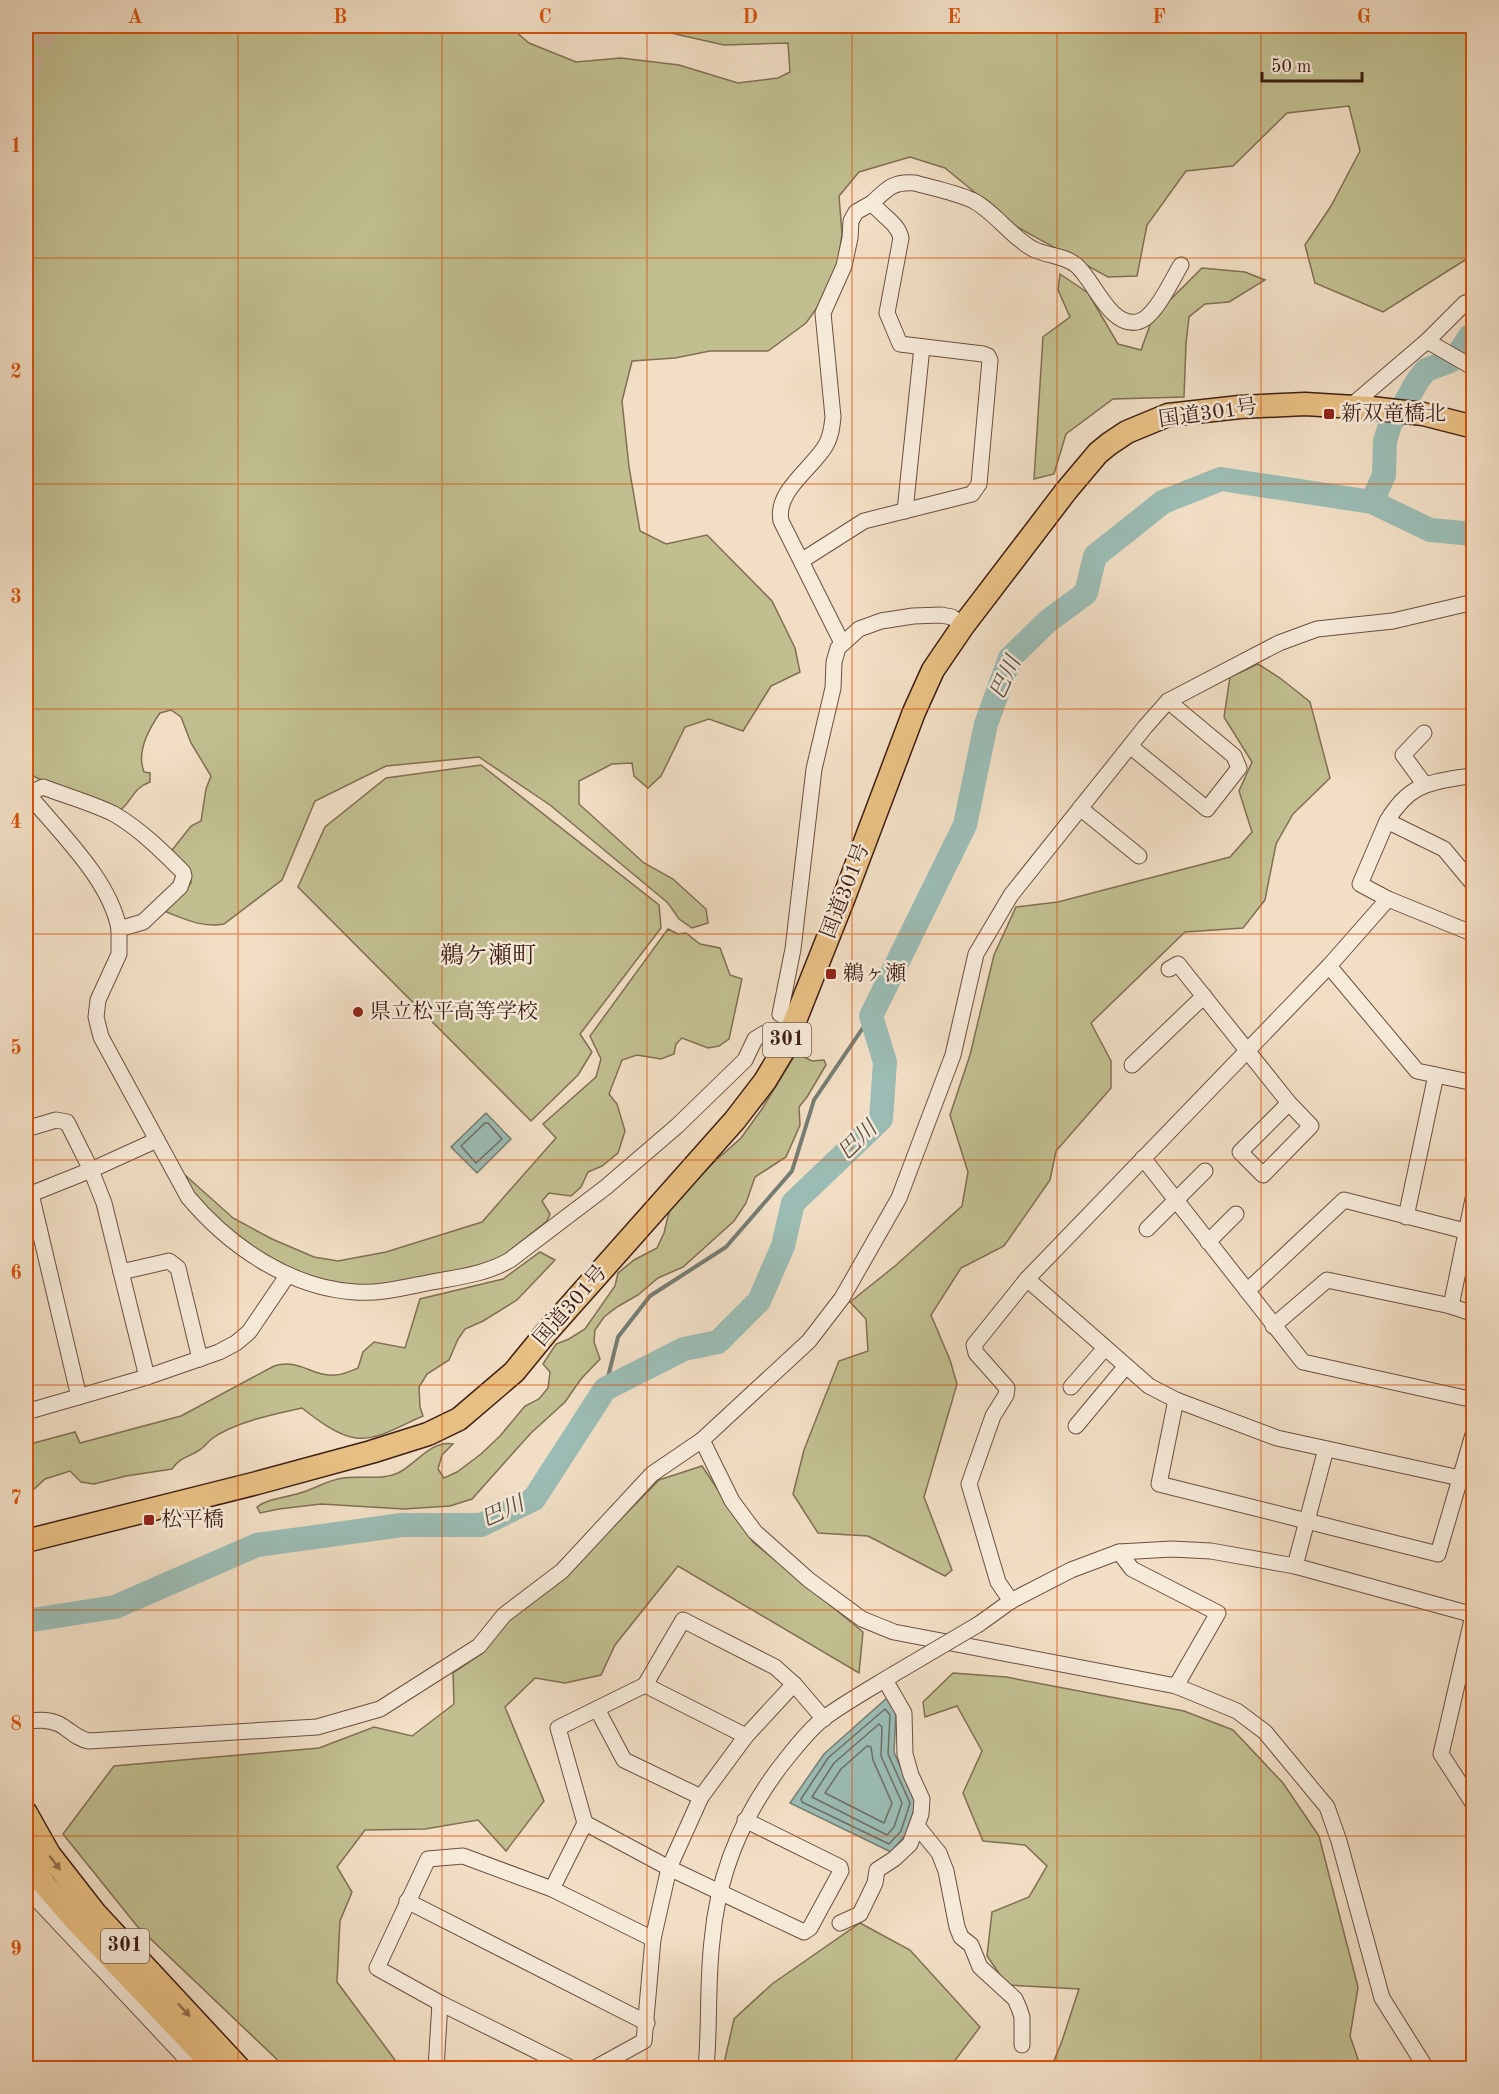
<svg xmlns="http://www.w3.org/2000/svg" width="1499" height="2094" font-family="'Old Standard TT','Noto Serif JP',serif">
  <style>
    .green { fill: #c1bf90; stroke: #806f52; stroke-width: 1.5 }
    .water { fill: #9bbcb4; stroke: #767d74; stroke-width: 1.5 }
    .lines { fill: none; stroke-linecap: round; stroke-linejoin: round }
    .shore { stroke: #6c6e64; stroke-width: 1.5 }
    .stream { stroke: #767d74; stroke-width: 4 }
    .river { stroke: #9bbcb4; stroke-width: 24 }
    .highway-tunnel { stroke: #cdb8a1; stroke-width: 22; stroke-dasharray: 22 11; stroke-linecap: butt }
    .minor-casing { stroke: #6b4f40; stroke-width: 17 }
    .highway-casing { stroke: #3e1f14; stroke-width: 25 }
    .minor { stroke: #f6ead9; stroke-width: 15 }
    .highway { stroke: #e8bf82; stroke-width: 22 }
    .minor-bridge-casing { stroke: #6b4f40; stroke-width: 17; stroke-linecap: butt }
    .minor-bridge { stroke: #f6ead9; stroke-width: 15 }
    .oneway { fill: #936f4b }
    .grid { fill: none; stroke: #d7530d; stroke-width: 1.5; stroke-opacity: 0.55 }
    .poi-dot { fill: #8f2418; stroke: #f6ead9; stroke-width: 2 }
    .labels { text-anchor: middle; dominant-baseline: central; stroke-width: 5; stroke-linejoin: round; paint-order: stroke }
    .shield { fill: #f6ead9; stroke: #755c4f; stroke-width: 1.5 }
    .shield-label { font-size: 20px; font-weight: bold; fill: #3e1f14 }
    .street-label { font-size: 21px; fill: #3e1f14; stroke: #f6ead9 }
    .poi-label { font-size: 21px; fill: #3e1f14; stroke: #f6ead9; text-anchor: start }
    .water-label { font-size: 22px; font-style: italic; fill: #5a4e44; stroke: #f6ead9 }
    .quarter-label { font-size: 24px; fill: #3e1f14; stroke: #f6ead9 }
    .neatline { fill: none; stroke: #d7530d; stroke-width: 2 }
    .grid-label { font-size: 20px; text-anchor: middle; font-weight: bold; fill: #d7530d }
  </style>
  <rect width="100%" height="100%" fill="#f1dec4"/>
  <filter id="stains"><feTurbulence type="fractalNoise" baseFrequency=".00333" numOctaves="4"/><feColorMatrix values="0 0 0 0 .2 0 0 0 0 .09 0 0 0 0 .02 0 0 0 .5 -.17"/></filter>
  <radialGradient id="worn" r=".72"><stop offset=".6" stop-color="#630" stop-opacity="0"/><stop offset="1" stop-color="#630" stop-opacity=".3"/></radialGradient>
  <g class="green">
    <path d="M26,26H509L529,43L576,62L621,58L679,65L738,83L778,78L790,72L788,43L724,45L640,26H1473V255L1383,312L1315,283L1305,245L1331,206L1360,151L1349,106L1287,113L1233,166L1186,171L1147,225L1137,276L1108,277L1017,227L945,168L910,157L859,172L839,196L842,234L835,283L806,323L768,351H710L675,358L632,361L622,401L629,467L640,531L666,544L707,535L772,601L795,648L800,672L771,686L743,731L709,719L685,727L661,776L648,788L634,776L632,763L612,764L579,781V804L644,863L673,879L706,909L708,923L692,928L679,919L668,903L550,805L479,757L386,766L315,801L282,880L224,924C202,928 184,919 164,911L191,883L190,873L172,850L191,826L201,821L206,789L211,776L191,743L181,717L171,710L160,713C148,730 136,752 144,772L150,773V782C130,789 132,805 117,812L37,778L26,770Z"/>
    <path d="M1202,268L1245,272L1265,280L1229,302L1205,304L1189,317L1186,344L1184,397L1113,399L1066,434L1054,474L1034,479L1043,337L1070,317L1058,290L1060,274L1088,293L1118,344L1141,350L1153,317Z"/>
    <path d="M1258,664L1280,678L1310,702L1330,778L1293,814L1276,844L1265,900L1243,928L1185,932L1091,1023L1111,1061V1088L1056,1151L1050,1180L1004,1246L961,1268L931,1315L950,1360L957,1384L924,1497L952,1570L945,1576L868,1536L818,1533L793,1494L804,1450L839,1361L868,1351L866,1319L850,1302L895,1266L962,1206L968,1172L950,1115L970,1055L994,955L1016,907L1058,902L1230,857L1252,832L1239,791L1252,762L1224,717L1230,677Z"/>
    <path d="M481,765L659,905L661,928L580,1034L592,1052L578,1075L531,1121L298,887L325,827L386,778Z"/>
    <path d="M668,929L678,934L686,933L700,944L720,948L730,975L742,979L729,1039L719,1046L708,1048L682,1038L676,1044L674,1054L661,1059L637,1055L622,1060L609,1094L617,1104L625,1131L618,1153L602,1166L588,1172L581,1187L571,1196L549,1193L542,1201L550,1214L547,1221L493,1264L381,1285L353,1287L309,1277L263,1254L210,1214L195,1196L185,1175L233,1218L272,1239L314,1257L338,1261L386,1252L482,1222L556,1138L543,1124L596,1077L601,1059L590,1036Z"/>
    <path d="M796,1053L812,1061L824,1060L826,1065L807,1097L799,1107L800,1125L786,1157L755,1177L746,1203L734,1221L683,1267L658,1278L638,1295L617,1307L604,1317L595,1330L594,1342L600,1359L581,1379L565,1402L531,1433L472,1499L450,1506L434,1507L404,1509L321,1504L279,1509L260,1513L257,1507C269,1498 285,1498 300,1493C315,1489 327,1480 343,1478C361,1475 381,1481 398,1473C415,1465 432,1439 453,1444L442,1455L438,1469L444,1478L457,1472L481,1454L500,1436L525,1406L539,1399L548,1388L550,1372L543,1364L556,1344L569,1339L585,1329L615,1286L618,1273L634,1260L657,1248L664,1233L670,1208L713,1163L741,1138L762,1109Z"/>
    <path d="M540,1252L555,1260L517,1300L483,1321L465,1329L458,1339L449,1360L427,1374L419,1387L420,1407L423,1416C403,1424 378,1441 356,1438C338,1436 316,1419 302,1408C275,1414 235,1422 213,1438C207,1442 204,1448 198,1451C187,1458 180,1457 172,1469L126,1476L94,1484L81,1482L70,1471L45,1479L32,1491H26V1445L75,1432L80,1443L181,1416L274,1366C299,1358 312,1377 335,1375C343,1375 351,1371 358,1368L363,1352L374,1342L405,1348L420,1299L503,1279Z"/>
    <path d="M702,1466L753,1542L863,1632L859,1673L678,1566L615,1645L601,1675L565,1683L535,1678L505,1707L544,1801L506,1851L478,1820L425,1829L365,1830L337,1867L352,1892L340,1921L337,1982L401,2068H286L137,1926L63,1834L114,1766L319,1748L374,1727L412,1736L454,1704L453,1673L484,1652L504,1621L567,1574L659,1480Z"/>
    <path d="M953,1673L1006,1677L1184,1711L1233,1730L1283,1783L1319,1836L1358,1987L1350,2036L1361,2068H1051L1062,2041L1079,1989L1007,1985L987,1956L992,1912L1029,1897L1047,1866L1025,1845L983,1841L963,1793L982,1751L957,1706L925,1717L923,1702Z"/>
    <path d="M860,1923L910,1950L980,2027L953,2063L955,2068H723L734,2019L772,1984Z"/>
  </g>
  <g class="water">
    <path d="M486,1113L511,1139L477,1173L451,1147Z"/>
    <path d="M887,1698L896,1713L894,1752L916,1803L906,1834L891,1852L790,1803L824,1754Z"/>
  </g>
  <g class="lines">
    <g class="shore">
      <path d="M485,1123H488L502,1139L476,1163L461,1146Z"/>
      <path d="M885,1709L890,1715L888,1754L910,1803L901,1831L889,1844L802,1802L801,1799L828,1758Z"/>
      <path d="M879,1724L882,1727L881,1756L902,1803L894,1827L887,1835L812,1797L834,1763Z"/>
      <path d="M867,1746L871,1747L873,1760L892,1803L884,1823L825,1793L841,1769Z"/>
    </g>
    <path class="stream" d="M605,1389L618,1337L650,1296L726,1247L792,1171L814,1100L871,1016"/>
    <g class="river">
      <path d="M1372,502L1384,475L1385,441L1391,422L1402,408L1418,380L1426,370L1450,361L1459,353L1470,336L1474,334"/>
      <path d="M26,1621L115,1607L257,1545L402,1525H481L534,1499L605,1389L684,1349L718,1342L759,1301L783,1246L793,1203L881,1119L885,1062L871,1016L965,825L986,724L1010,658L1048,621L1086,593L1095,556L1163,502L1221,479L1372,502L1430,530L1474,534"/>
    </g>
    <path class="highway-tunnel" d="M26,75L50,26"/>
    <g class="minor-casing">
      <g id="minor">
        <path d="M872,203C887,189 893,181 915,183C933,188 954,192 972,200C994,211 1011,237 1033,249C1047,256 1063,255 1076,265C1094,280 1109,327 1137,322C1155,319 1172,279 1181,265"/>
        <path d="M1427,341L1474,368"/>
        <path d="M1351,406L1427,341L1465,303L1474,300"/>
        <path d="M905,511L922,347"/>
        <path d="M801,561L864,521L972,494L979,484L990,360L988,356L983,354L900,344L887,313L901,238C898,223 881,215 872,203L856,212L851,221L850,238L844,266L823,313L833,417C832,427 831,436 826,445C812,469 775,491 781,521L842,643"/>
        <path d="M1424,733L1403,755L1425,785"/>
        <path d="M1130,746L1207,809L1239,768L1234,756L1168,701"/>
        <path d="M26,791L28,794L43,787C66,796 92,803 114,814C140,829 162,851 183,872L184,876L180,887L143,922L119,929V954L98,1000L96,1017L101,1037L188,1197C229,1246 290,1288 355,1292C380,1294 406,1287 432,1282C459,1277 486,1274 510,1260L606,1187L677,1126L745,1060L755,1039L765,1033L789,1034"/>
        <path d="M28,794C60,833 110,880 119,929"/>
        <path d="M1080,808L1139,856"/>
        <path d="M1387,821C1411,781 1431,783 1474,775"/>
        <path d="M1474,885L1444,849L1387,821L1360,884L1388,899L1474,934"/>
        <path d="M1329,966L1417,1071L1474,1083"/>
        <path d="M1169,969L1178,964L1289,1103L1311,1126L1263,1175L1240,1152L1289,1103"/>
        <path d="M794,1021L780,1014L793,949L814,769L833,688L834,662L838,648L859,629L881,621L913,616L941,615L952,617L963,626"/>
        <path d="M1132,1065L1204,996"/>
        <path d="M26,1129L56,1120L67,1122L91,1170L104,1203L147,1377"/>
        <path d="M1143,1158L1303,1362L1474,1400"/>
        <path d="M31,1194L79,1397"/>
        <path d="M26,1196L91,1170L157,1140"/>
        <path d="M1406,1217L1436,1075"/>
        <path d="M1147,1229L1205,1171"/>
        <path d="M1208,1242L1236,1214"/>
        <path d="M121,1272L169,1261L178,1268L200,1359"/>
        <path d="M1027,1279L1149,1386L1176,1400L1277,1438L1460,1478"/>
        <path d="M1247,1291L1344,1200L1465,1231"/>
        <path d="M1450,1306L1474,1314"/>
        <path d="M1273,1326L1327,1280L1451,1306L1474,1194"/>
        <path d="M1071,1387L1105,1348"/>
        <path d="M1176,1400L1159,1484L1438,1554L1474,1431"/>
        <path d="M26,1412L147,1377L219,1352L236,1343L249,1332L287,1276"/>
        <path d="M1076,1426L1126,1366"/>
        <path d="M702,1440L732,1501L755,1532L809,1580L862,1619L894,1632L1176,1686L1237,1711L1265,1732L1327,1807L1339,1841L1382,1998L1426,2068"/>
        <path d="M1119,1552L1132,1569L1218,1613L1176,1686"/>
        <path d="M1295,1566L1326,1449"/>
        <path d="M1011,1601L998,1582L969,1484L993,1416L1006,1395L1007,1388L976,1353L974,1345L1027,1279L1329,966L1388,899"/>
        <path d="M1474,1611L1441,1754L1474,1805"/>
        <path d="M979,1624L1011,1601L1071,1570L1119,1552L1172,1549L1211,1551L1295,1566L1474,1615"/>
        <path d="M645,1685L746,1736"/>
        <path d="M597,1709L624,1760L701,1797"/>
        <path d="M26,1721C37,1720 48,1719 59,1724C70,1730 77,1739 89,1741L317,1727L380,1709L479,1646L504,1615L562,1571L652,1474L702,1440L809,1341L842,1298L899,1198L953,1055L976,954L1011,895L1145,727L1168,701L1279,643L1317,629L1393,621L1474,602"/>
        <path d="M585,1823L669,1868L804,1932L810,1928L841,1871L840,1867L745,1820"/>
        <path d="M918,1827L939,1853L946,1871L957,1927L961,1937L971,1945L980,1967L1015,1999L1019,2008L1022,2017V2045"/>
        <path d="M26,1888L195,2068"/>
        <path d="M552,1889L585,1823L558,1728L645,1685L683,1620L775,1667L794,1684L824,1719"/>
        <path d="M407,1901L647,2023"/>
        <path d="M840,1923L860,1914L875,1883L877,1870L894,1859L910,1844L921,1814L922,1799L911,1775L905,1754L904,1713L885,1680"/>
        <path d="M436,2068L440,2003"/>
        <path d="M571,2068L440,2003L377,1968L428,1859L463,1856L552,1889L653,1939"/>
        <path d="M595,2068L644,2041L653,1939L669,1868L701,1797L746,1736L794,1684"/>
        <path d="M706,2068C710,2026 707,1983 712,1941C718,1873 744,1811 787,1758C798,1744 810,1729 824,1718C846,1702 871,1688 894,1674"/>
      </g>
    </g>
    <g class="highway-casing">
      <g id="highway">
        <path d="M26,1541L257,1483L371,1452L428,1434L459,1419L514,1372L546,1333L735,1120L765,1081L783,1051L843,900L914,712L933,670L963,626L1066,491L1098,453L1109,444L1127,432L1168,415L1240,407L1305,404L1371,408L1423,414L1474,427"/>
        <path d="M26,1813L49,1854L95,1913L239,2068"/>
        <path d="M26,1854L44,1884L77,1922L216,2068"/>
      </g>
    </g>
    <use href="#minor" class="minor"/>
    <use href="#highway" class="highway"/>
    <g class="minor-bridge-casing">
      <path id="minor-bridge" d="M894,1674L979,1624"/>
    </g>
    <use href="#minor-bridge" class="minor-bridge"/>
  </g>
  <defs><path id="oneway-solid" d="M-6-.8H1V-3.2L6.5 0L1 3.2V.8H-6Z" transform="scale(1.5)"/></defs>
  <g class="oneway">
    <use href="#oneway-solid" transform="translate(55 1863) rotate(53)"/>
    <use href="#oneway-solid" transform="translate(184 2010) rotate(47)"/>
  </g>
  <path class="grid" d="M238,26V2068M442,26V2068M647,26V2068M852,26V2068M1057,26V2068M1261,26V2068M26,258H1474M26,484H1474M26,709H1474M26,934H1474M26,1160H1474M26,1385H1474M26,1610H1474M26,1836H1474"/>
  <g class="poi-dot">
    <rect x="1323" y="408" width="12" height="12" rx="3"/>
    <rect x="825" y="968" width="12" height="12" rx="3"/>
    <circle cx="358" cy="1012" r="6"/>
    <rect x="143" y="1514" width="12" height="12" rx="3"/>
  </g>
  <g class="labels">
    <g class="shield">
      <rect x="763" y="1023" width="48" height="34" rx="4.5"/>
      <rect x="101" y="1929" width="48" height="34" rx="4.5"/>
    </g>
    <g class="shield-label">
      <text x="787" y="1040">301</text>
      <text x="125" y="1946">301</text>
    </g>
    <g class="street-label">
      <text transform="translate(1208 414) rotate(-8)">国道301号</text>
      <text transform="translate(846 891) rotate(-69)">国道301号</text>
      <text transform="translate(571 1306) rotate(-49)">国道301号</text>
    </g>
    <g class="poi-label">
      <text x="1341" y="414">新双竜橋北</text>
      <text x="843" y="974">鵜ヶ瀬</text>
      <text x="370" y="1012">県立松平高等学校</text>
      <text x="161" y="1520">松平橋</text>
    </g>
    <g class="water-label">
      <text transform="translate(1006 678) rotate(-65)">巴川</text>
      <text transform="translate(858 1141) rotate(-44)">巴川</text>
      <text transform="translate(503 1512) rotate(-24)">巴川</text>
    </g>
    <g class="quarter-label">
      <text x="488" y="957">鵜ケ瀬町</text>
    </g>
  </g>
  <rect width="1499" height="2094" fill="none" stroke="#f1dec4" stroke-width="66"/>
  <path d="M1262 72v9h100v-9" fill="none" stroke="#3e1f14" stroke-width="3"/>
  <text x="1271" y="72" font-size="18" fill="#3e1f14" stroke="#f6ead9" stroke-width="4.5" paint-order="stroke">50 m</text>
  <rect x="33" y="33" width="1433" height="2028" class="neatline"/>
  <g class="grid-label">
    <text x="135" y="23">A</text>
    <text x="340" y="23">B</text>
    <text x="545" y="23">C</text>
    <text x="750" y="23">D</text>
    <text x="954" y="23">E</text>
    <text x="1159" y="23">F</text>
    <text x="1364" y="23">G</text>
    <text x="16" y="152">1</text>
    <text x="16" y="378">2</text>
    <text x="16" y="603">3</text>
    <text x="16" y="828">4</text>
    <text x="16" y="1054">5</text>
    <text x="16" y="1279">6</text>
    <text x="16" y="1504">7</text>
    <text x="16" y="1730">8</text>
    <text x="16" y="1955">9</text>
  </g>
  <rect width="100%" height="100%" filter="url(#stains)"/>
  <rect width="100%" height="100%" fill="url(#worn)"/>
</svg>
